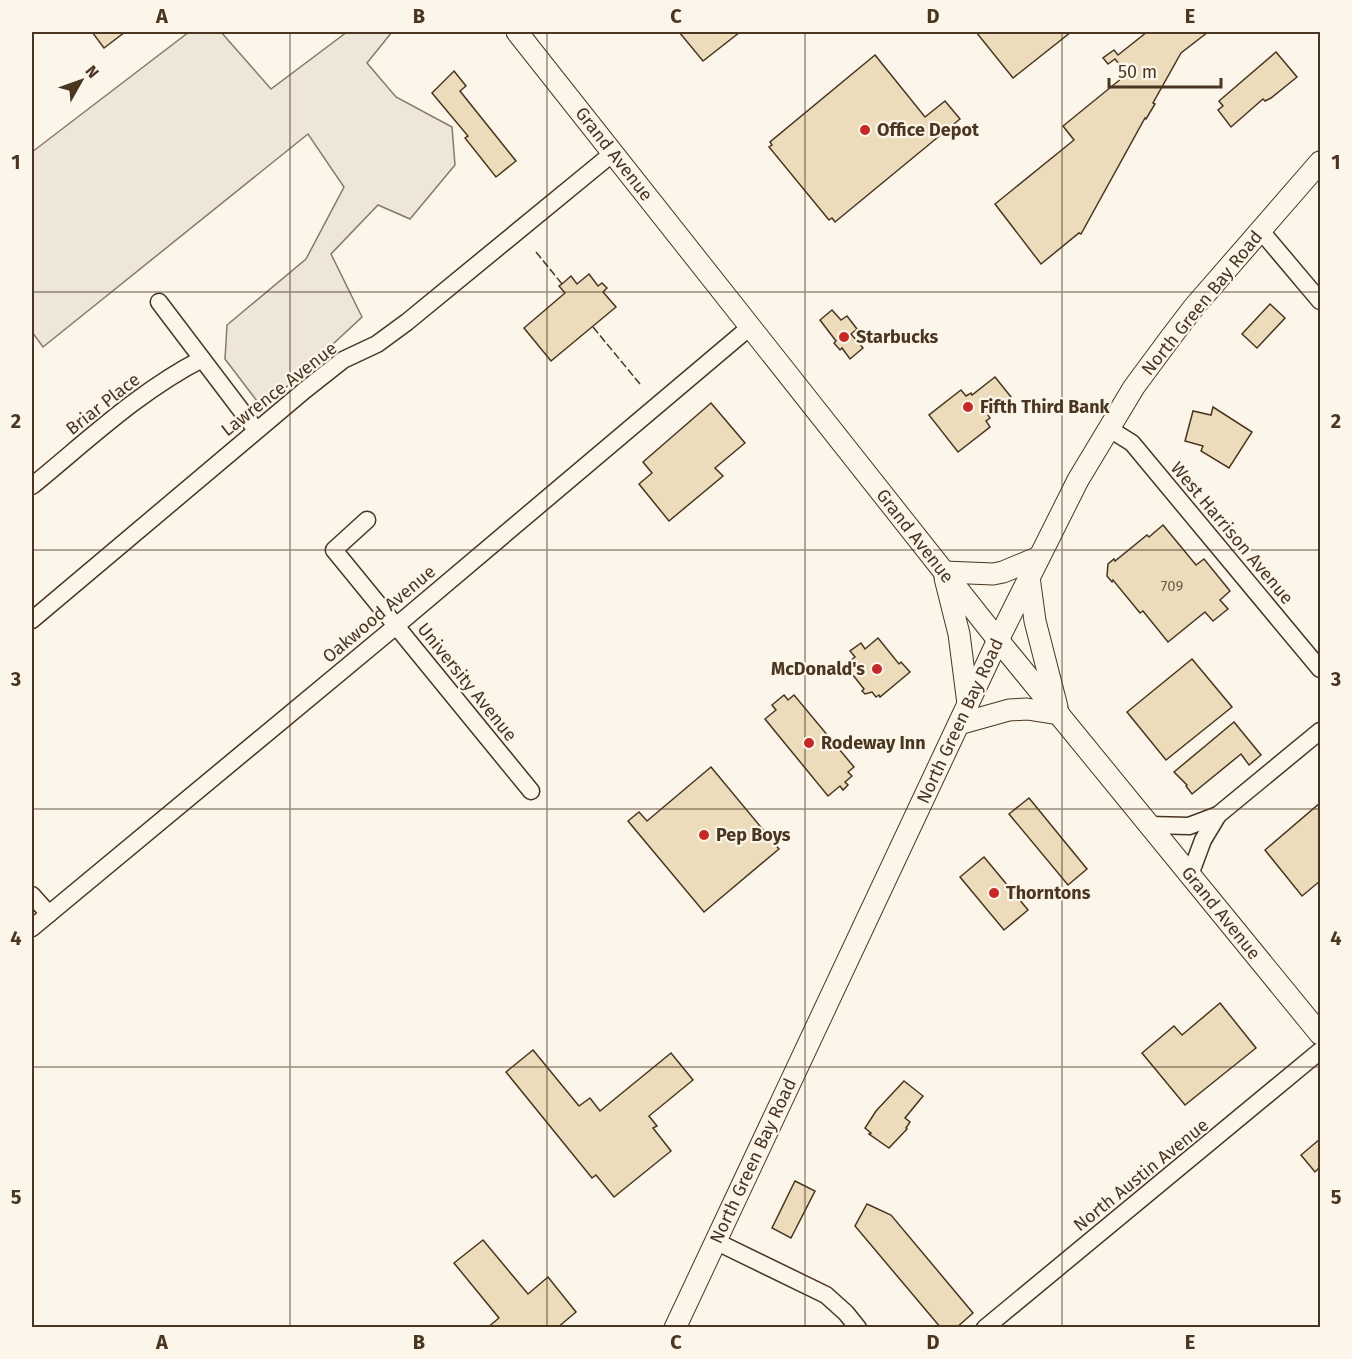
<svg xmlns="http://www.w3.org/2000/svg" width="1352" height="1359" font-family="'Fira Sans',sans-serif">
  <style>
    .green { fill: #ede6d9; stroke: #887966; stroke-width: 1.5 }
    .building { fill: #ecdcbc; stroke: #4a3520; stroke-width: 1.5 }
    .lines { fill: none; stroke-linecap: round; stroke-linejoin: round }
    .minor-casing { stroke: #4a3520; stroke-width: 19 }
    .major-casing { stroke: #4a3520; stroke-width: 23 }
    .minor { stroke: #fbf6e9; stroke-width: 16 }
    .major { stroke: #fbf6e9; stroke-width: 21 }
    .fence { stroke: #4a3520; stroke-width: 1.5; stroke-dasharray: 8 3; stroke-linecap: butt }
    .grid { fill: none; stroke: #4a3520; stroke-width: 1.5; stroke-opacity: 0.55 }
    .poi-dot { fill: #c62828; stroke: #fbf6e9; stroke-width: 2 }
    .labels { text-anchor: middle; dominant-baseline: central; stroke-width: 4.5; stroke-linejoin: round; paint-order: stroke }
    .number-label { font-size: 15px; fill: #725f47 }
    .poi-label { font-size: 18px; font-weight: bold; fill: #4a3520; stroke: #fbf6e9; text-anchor: start }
    .street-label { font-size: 18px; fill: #4a3520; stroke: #fbf6e9 }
    .neatline { fill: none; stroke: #4a3520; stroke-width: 2 }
    .grid-label { font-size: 20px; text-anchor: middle; font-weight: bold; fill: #4a3520 }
  </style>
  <rect width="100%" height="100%" fill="#fbf6e9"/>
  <path class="green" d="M189,32H221L271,89L347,32H392L367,63L396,97L452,127L455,165L410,219L378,205L331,254L362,317L263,409L225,359L227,325L306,259L344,187L308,134L43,347L32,332V152Z"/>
  <g class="building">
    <path d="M92,32H125L104,48Z"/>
    <path d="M679,32H740L703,61Z"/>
    <path d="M976,32H1071L1013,78Z"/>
    <path d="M1147,32H1208L1181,53L1153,103L1155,104L1146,119L1145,118L1081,234L1079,233L1041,264L995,204L1074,140L1063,126L1127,74L1115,59L1108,64L1103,58L1114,50L1118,55Z"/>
    <path d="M1276,52L1297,77L1271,98L1265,101L1263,99L1231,127L1218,110L1223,106L1219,101Z"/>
    <path d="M875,55L925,117L945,101L960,119L835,222L832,218L829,220L769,147L772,145L770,142Z"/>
    <path d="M454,71L466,86L460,91L516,161L496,177L465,138L468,136L432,93Z"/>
    <path d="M589,274L598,286L602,283L607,288L603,292L616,307L551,361L524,328L565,293L559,286L562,284L571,276L577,284Z"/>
    <path d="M1270,304L1285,318L1257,348L1242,334Z"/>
    <path d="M832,310L841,320L847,316L857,329L851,334L863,348L850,359L842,348L840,350L834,343L836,341L820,320Z"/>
    <path d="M995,377L1011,397L988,415L990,418L986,421L990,427L958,452L929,415L961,390L966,396L971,393L972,395Z"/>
    <path d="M711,403L745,443L715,468L723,476L669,521L639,484L652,473L643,462Z"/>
    <path d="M1213,407L1252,432L1229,468L1201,451L1203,446L1185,441L1193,411L1211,415Z"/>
    <path d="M1163,525L1196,565L1204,559L1230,591L1220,600L1228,609L1213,621L1205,612L1168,642L1143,611L1140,613L1113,580L1112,582L1107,576L1108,564L1114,559L1115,561L1147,535L1149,537Z"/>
    <path d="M878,638L899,664L901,662L910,672L880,697L879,695L876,697L872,692L865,694L862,691L864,689L845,665L855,657L850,651L861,643L865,649Z"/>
    <path d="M1192,659L1232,707L1166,760L1127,712Z"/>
    <path d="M784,695L788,700L794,695L854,767L848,772L852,776L845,782L848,785L843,790L840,786L828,796L765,719L776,710L772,705Z"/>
    <path d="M1234,722L1261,755L1249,765L1241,754L1192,794L1186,786L1187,785L1174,772Z"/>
    <path d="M711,767L779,849L704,912L628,821L639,812L647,821Z"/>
    <path d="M1029,798L1087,869L1068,885L1009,814Z"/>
    <path d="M1320,803V881L1302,896L1265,850Z"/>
    <path d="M984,857L1028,910L1004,930L960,877Z"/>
    <path d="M1220,1003L1256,1048L1185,1105L1142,1053L1174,1026L1182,1035Z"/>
    <path d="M533,1050L579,1106L590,1098L600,1111L671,1053L693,1080L649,1116L657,1126L653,1128L671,1151L614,1197L596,1175L592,1178L506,1072Z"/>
    <path d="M904,1081L923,1096L905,1118L910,1122L906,1128L907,1129L889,1148L869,1134L871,1133L865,1128L876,1111Z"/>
    <path d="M1320,1139V1167L1315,1172L1301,1155Z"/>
    <path d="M795,1181L815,1191L791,1238L772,1228Z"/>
    <path d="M867,1204L891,1215L973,1313L956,1328H941L855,1226Z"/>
    <path d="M483,1240L528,1294L548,1277L576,1312L557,1328H487L499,1318L454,1263Z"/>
  </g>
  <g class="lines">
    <g class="minor-casing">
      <g id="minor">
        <path d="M1261,231L1320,301"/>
        <path d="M159,302L256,430"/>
        <path d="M1108,428L1132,443L1320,669"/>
        <path d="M32,486C86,442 139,391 202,359"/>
        <path d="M367,520L334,550L531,791"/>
        <path d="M32,620L305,390L343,360L377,344L407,322L613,153"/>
        <path d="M1149,825L1189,826L1218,815L1320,731"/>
        <path d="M1190,875L1203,840L1218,815"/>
        <path d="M32,895L49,914"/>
        <path d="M32,928L396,626L750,327"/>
        <path d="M715,1241L826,1295L846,1313L858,1328"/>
        <path d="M985,1328L1320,1051"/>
      </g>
    </g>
    <g class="major-casing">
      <g id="major">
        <path d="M517,32L998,640L1320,1034"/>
        <path d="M944,572L993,574L1003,572L1039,557"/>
        <path d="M1029,577L1035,621L1057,707"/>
        <path d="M945,578L959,634L968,704"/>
        <path d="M959,724L1009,710L1027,709L1059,714"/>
        <path d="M675,1328L998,640L1078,480L1134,387L1171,337L1194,307L1320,162"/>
      </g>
    </g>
    <use href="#minor" class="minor"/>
    <use href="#major" class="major"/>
    <g class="fence">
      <path d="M536,252L562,284"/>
      <path d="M593,327L640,384"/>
    </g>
  </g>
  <path class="grid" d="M290,32V1328M547,32V1328M805,32V1328M1062,32V1328M32,292H1320M32,550H1320M32,809H1320M32,1067H1320"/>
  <g class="poi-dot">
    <circle cx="865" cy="130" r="6"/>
    <circle cx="844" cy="337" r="6"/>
    <circle cx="968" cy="407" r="6"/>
    <circle cx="877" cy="669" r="6"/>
    <circle cx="809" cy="743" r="6"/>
    <circle cx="704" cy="835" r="6"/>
    <circle cx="994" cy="893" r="6"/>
  </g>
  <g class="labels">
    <g class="number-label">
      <text x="1172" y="586">709</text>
    </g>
    <g class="poi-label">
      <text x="877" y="130">Office Depot</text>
      <text x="856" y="337">Starbucks</text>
      <text x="980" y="407">Fifth Third Bank</text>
      <text x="865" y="669" text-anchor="end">McDonald's</text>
      <text x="821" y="743">Rodeway Inn</text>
      <text x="716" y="835">Pep Boys</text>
      <text x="1006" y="893">Thorntons</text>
    </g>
    <g class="street-label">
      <text transform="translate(614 154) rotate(52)">Grand Avenue</text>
      <text transform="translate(1202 303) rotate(-51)">North Green Bay Road</text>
      <text transform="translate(279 389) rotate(-38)">Lawrence Avenue</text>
      <text transform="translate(103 404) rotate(-38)">Briar Place</text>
      <text transform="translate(1232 533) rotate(50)">West Harrison Avenue</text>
      <text transform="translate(915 536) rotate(52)">Grand Avenue</text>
      <text transform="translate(379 614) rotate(-40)">Oakwood Avenue</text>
      <text transform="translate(467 682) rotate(51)">University Avenue</text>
      <text transform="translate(960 721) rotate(-65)">North Green Bay Road</text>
      <text transform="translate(1221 913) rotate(51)">Grand Avenue</text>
      <text transform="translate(753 1161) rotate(-65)">North Green Bay Road</text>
      <text transform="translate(1141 1175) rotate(-39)">North Austin Avenue</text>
    </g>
  </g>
  <rect width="1352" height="1359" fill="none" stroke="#fbf6e9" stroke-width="66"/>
  <g transform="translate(81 81) rotate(50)" stroke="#fbf6e9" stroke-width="4.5" paint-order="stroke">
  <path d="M0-4.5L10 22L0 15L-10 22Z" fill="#4a3520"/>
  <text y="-9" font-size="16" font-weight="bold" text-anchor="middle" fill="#4a3520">N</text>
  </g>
  <path d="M1109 78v9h112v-9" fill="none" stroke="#4a3520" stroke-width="3"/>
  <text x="1118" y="78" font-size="18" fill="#4a3520" stroke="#fbf6e9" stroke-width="4.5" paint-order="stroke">50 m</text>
  <rect x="33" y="33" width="1286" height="1293" class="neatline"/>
  <g class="grid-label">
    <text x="162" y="23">A</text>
    <text x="419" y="23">B</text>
    <text x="676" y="23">C</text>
    <text x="933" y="23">D</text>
    <text x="1190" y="23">E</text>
    <text x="16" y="169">1</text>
    <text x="1336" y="169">1</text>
    <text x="16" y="428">2</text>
    <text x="1336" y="428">2</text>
    <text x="16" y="686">3</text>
    <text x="1336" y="686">3</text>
    <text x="16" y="945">4</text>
    <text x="1336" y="945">4</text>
    <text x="16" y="1204">5</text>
    <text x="1336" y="1204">5</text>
    <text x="162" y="1349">A</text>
    <text x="419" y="1349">B</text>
    <text x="676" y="1349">C</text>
    <text x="933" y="1349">D</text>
    <text x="1190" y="1349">E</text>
  </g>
</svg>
